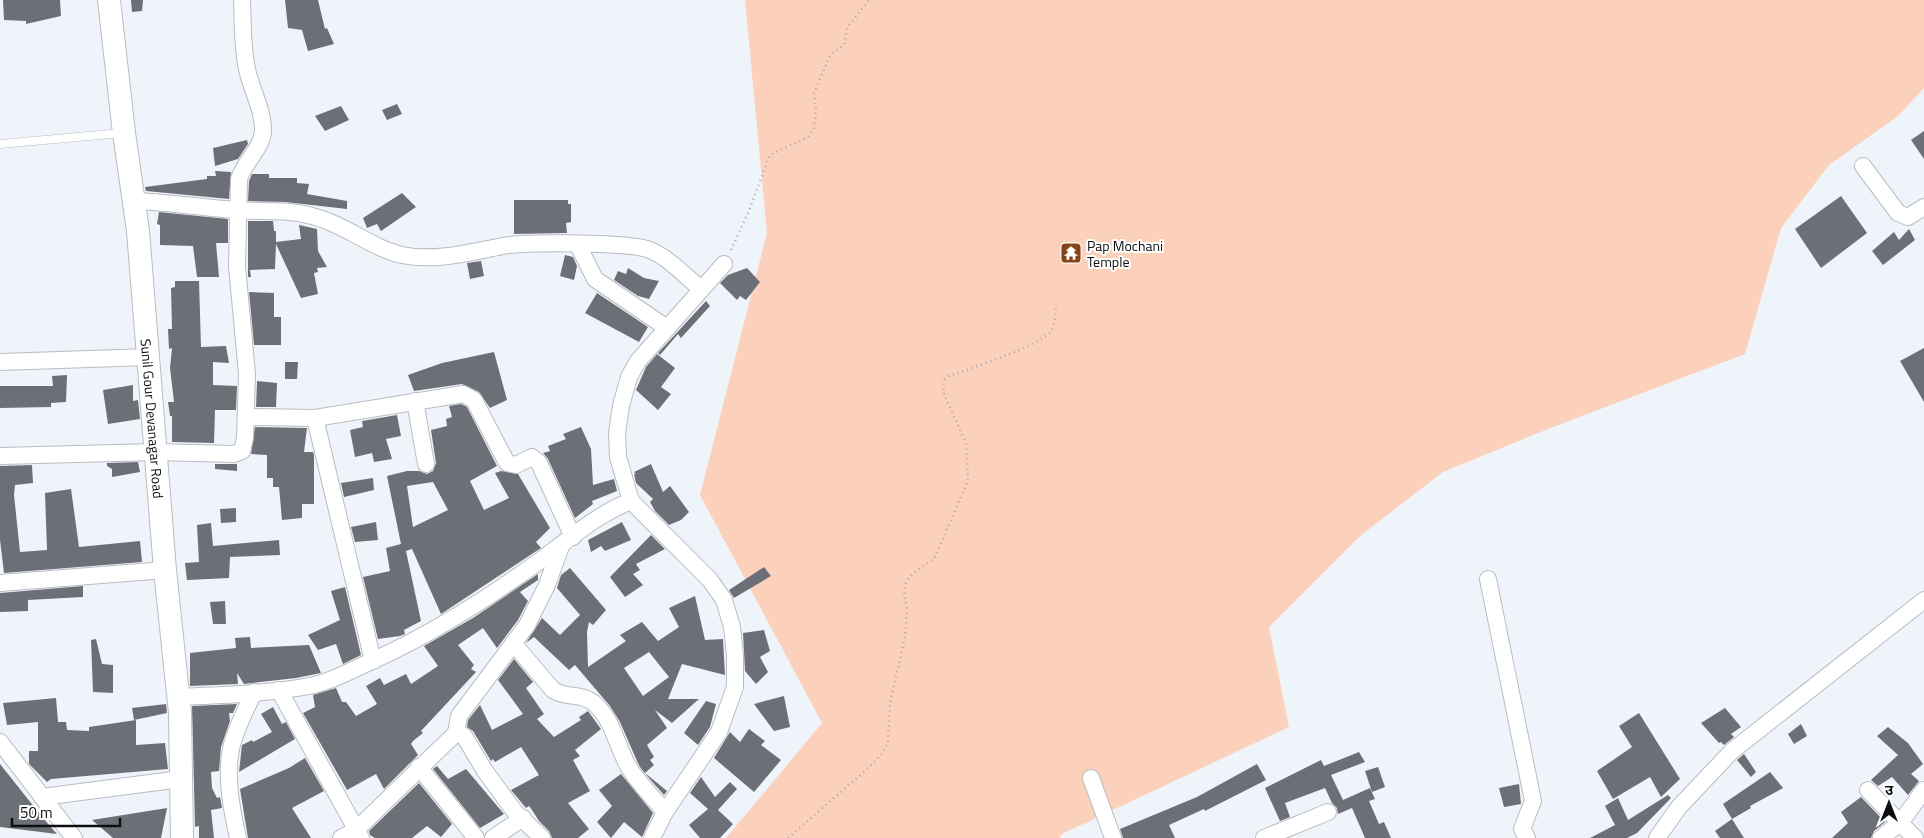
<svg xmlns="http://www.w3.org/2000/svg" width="1924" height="838" font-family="'Titillium Web','Noto Sans Devanagari',sans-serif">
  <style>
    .green { fill: #fcd1bb }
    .building { fill: #6c7076; fill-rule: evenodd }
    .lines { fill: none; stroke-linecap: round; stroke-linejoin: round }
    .service-casing { stroke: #b8bcc3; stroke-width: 9 }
    .minor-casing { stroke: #b8bcc3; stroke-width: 18 }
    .secondary-casing { stroke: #b8bcc3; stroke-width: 24 }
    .path { stroke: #a6aab0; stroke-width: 2.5; stroke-dasharray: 1 4; stroke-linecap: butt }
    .service { stroke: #fff; stroke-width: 8 }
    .minor { stroke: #fff; stroke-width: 16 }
    .secondary { stroke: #fff; stroke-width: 22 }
    .labels { text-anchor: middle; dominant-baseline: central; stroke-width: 4; stroke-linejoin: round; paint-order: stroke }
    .poi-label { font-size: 14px; fill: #0c0e10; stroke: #fff; text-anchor: start }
    .street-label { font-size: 14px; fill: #0c0e10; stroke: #fff }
  </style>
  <rect width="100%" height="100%" fill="#eff4fb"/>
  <path class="green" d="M745,0H1924V88L1898,116L1829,165L1781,228L1745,354L1553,427L1443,472L1360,536L1269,627L1289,727L1062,834L1060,838H726L822,723L700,495L767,233Z"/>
  <g class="building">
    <path d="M3,0H60L61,16L26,24V21L4,20Z"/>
    <path d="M131,0H143L142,11L132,12Z"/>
    <path d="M285,0H318L325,29L327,28L334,44L308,51L302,30L288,28Z"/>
    <path d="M397,104L402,114L387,120L382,110Z"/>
    <path d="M341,106L349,120L325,131L315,116Z"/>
    <path d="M1924,131V159L1911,140Z"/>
    <path d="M247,140L248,144L238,159L215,166L213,148Z"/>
    <path d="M215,171L231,172L229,199L146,191L145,187L207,179V176H216Z"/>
    <path d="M252,174H269V178H297V183L309,184L307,194L347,201V209L285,202L248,201L249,181Z"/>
    <path d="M402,193L416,207L381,231L377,224L367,228L363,218Z"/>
    <path d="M1841,196L1867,233L1821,268L1795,229Z"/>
    <path d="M514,200H568V204H571V222L566,223L567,233L514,234Z"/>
    <path d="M159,212L228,219V243H216L219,277H197L193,246L160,245V225L157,224Z"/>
    <path d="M248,221H273L274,231H276V242L301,239L299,225L317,229L318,251L327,267L317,268L318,272L314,273L318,294L301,298L276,244L275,269L250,270L251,277H248Z"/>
    <path d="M1909,229L1915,240L1883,265L1872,251L1894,232L1899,240Z"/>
    <path d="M565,255L573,257L577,266L574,280L560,276Z"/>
    <path d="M481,261L484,276L470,279L467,263Z"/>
    <path d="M628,268L644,278L659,281L649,299L638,296L614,280L618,271L626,274Z"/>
    <path d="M747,268L760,282L746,300L740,296L737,300L720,283L728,275Z"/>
    <path d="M175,281H199L201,347L226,346L229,363L213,362V385L237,386L236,410H215L214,443L172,442V416H170L168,402H174L170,368L172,348L169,349L168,329H172L171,288L175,287Z"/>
    <path d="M249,292L274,293V317H281V345H254Z"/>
    <path d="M597,293L648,327L639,342L585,313Z"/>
    <path d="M706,301L710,306L681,338L678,334L660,355L658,353Z"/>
    <path d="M1924,348V402L1900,361Z"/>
    <path d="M494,352L507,400L490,408L479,392L462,384L414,391L408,375L442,363Z"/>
    <path d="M657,354L675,368L661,387L671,394L658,410L636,390L646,367Z"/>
    <path d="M285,362H298L297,379H285Z"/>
    <path d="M67,375L66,402L51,403V407L0,408V386H53L52,376Z"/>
    <path d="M257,381L277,383L276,407H256Z"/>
    <path d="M133,385V401L138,400L140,419L108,424L103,390Z"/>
    <path d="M461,404L467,407L497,466L470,481L484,510L509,498L495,473L501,471L518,474L550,528L536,542L541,548L441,614L412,549L406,551L421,621L404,630L405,634L400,636L378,639L363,577L390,571L386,548L401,544L387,476L407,471H419L427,474L433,471L436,463L431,430L447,426L446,419L452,417L449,406ZM433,482L448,510L413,527L407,486Z"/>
    <path d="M397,415L401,436L386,439L392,459L374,462L372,453L355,457L350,430L363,427L362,421Z"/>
    <path d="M255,427L307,428L304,452H313L314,455V504H302V518L282,520L279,487H273V478H267V455L251,454Z"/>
    <path d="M581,427L591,449L593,485L614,479L617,491L592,501L593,504L575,518L548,459L543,453L550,451L548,446L566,439L563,434Z"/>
    <path d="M138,462L140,472L112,477V469L107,466V463Z"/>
    <path d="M215,464H237V471L215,469Z"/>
    <path d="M651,464L663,492L670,486L689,512L681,520L669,525L655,511L650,502L653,499L636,483L634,474H636L634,472Z"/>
    <path d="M32,465L33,483L15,485L14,495L20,552L47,550L45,493L71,489L79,547L140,541L142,562L4,573L0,540V466Z"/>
    <path d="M373,478L374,490L344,497L341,483Z"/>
    <path d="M236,508V522L221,523L220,509Z"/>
    <path d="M376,522L378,540L355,542L351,527Z"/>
    <path d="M622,522L631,540L605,551L601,546L591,552L588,540Z"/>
    <path d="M211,523L213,546L279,540L280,555L230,557L229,578L187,580L185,563L199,562L197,525Z"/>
    <path d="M651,535L665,549L636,564L640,570L633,574L643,585L625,597L610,577Z"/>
    <path d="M764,567L771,576L734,598L729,590Z"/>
    <path d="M570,568L606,610L593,625L589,622L587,632L588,667L626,641L620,635L642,622L658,641L679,627L669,608L695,596L705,640L723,639L725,675L682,664L668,699H699L672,723L655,710L667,728L647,745L654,757L650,760L654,765L645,773L667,791L664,795L649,778L644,772L640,767L637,761L620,722L610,706L575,665L569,670L534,637L526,643L542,618L560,635L580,615L557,588L561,575ZM649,652L669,677L643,696L624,668Z"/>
    <path d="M538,574V580L520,592L528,601L518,620L497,648L483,628L458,645L474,665L471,669L476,672L421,731L423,733L413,741L411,744L418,755L384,789L376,774L347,790L303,713L315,707L313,695L336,688L342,702H346L356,716L377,704L366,686L380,678L384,685L406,674L411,684L438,666L424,646L473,618Z"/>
    <path d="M83,586V597L28,600V611L0,612V593Z"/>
    <path d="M345,587L361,655L343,664L336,644L318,650L308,635L340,620L331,591Z"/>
    <path d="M225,601L226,624H213L210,602Z"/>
    <path d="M764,630L770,651L760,657L768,672L756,684L745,671L743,633Z"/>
    <path d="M250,637L251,648L309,645L321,673L296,678L244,684L237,673L238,684L190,686V653L236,648L235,638Z"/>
    <path d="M96,639L102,664L113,665V693L93,692L91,640Z"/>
    <path d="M514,659L533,682L526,688L544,714L537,719L554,737L581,720L579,717L588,711L601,729L575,750L580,756L573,760L590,791L568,803L589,829L578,838H552L549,831L539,821L532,810L529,806L526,808L511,790L539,775L521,747L495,762L493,759L491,761L473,731L467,727L468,720L480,705L492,730L523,714L498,680Z"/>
    <path d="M784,696L790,727L774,731L754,704Z"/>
    <path d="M56,698L58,722H66L67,730L89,731V727L136,720V745L165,743L168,769L51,779L47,782L29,764V751H38V722L7,725L3,703Z"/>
    <path d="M706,701L716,704L710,727L698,745L684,733Z"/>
    <path d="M166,704L167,713L134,720L132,708Z"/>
    <path d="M237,704L233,713H229L230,721L221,747L219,771L211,772L212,788L217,798L220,797L222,808L211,810L214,838H199V826L195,827L192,706Z"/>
    <path d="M273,707L282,724L286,722L295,739L239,772L242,745L252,740L253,742L272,732L261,714Z"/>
    <path d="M1725,708L1741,727L1731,734L1734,737L1724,745L1721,742L1719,743L1701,723Z"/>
    <path d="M1639,713L1680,779L1661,797L1650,777L1613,799L1597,771L1632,747L1619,726Z"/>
    <path d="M1801,724L1807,736L1794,744L1788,734Z"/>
    <path d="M1888,727L1908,743L1923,764L1911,774L1919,781L1908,795L1892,777L1878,786L1871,780L1898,755L1877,736Z"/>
    <path d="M749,729L765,741L761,745L781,760L754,792L714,758L730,732L740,742Z"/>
    <path d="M1359,752L1365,762L1331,775L1343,800L1370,788L1375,799L1369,801L1379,824L1384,822L1391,838H1365L1352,808L1338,814L1337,808L1332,803L1325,788L1285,803L1290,817L1280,821L1265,788L1321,760L1324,766Z"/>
    <path d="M1744,754L1756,772L1751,777L1737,760Z"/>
    <path d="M305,758L324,791L292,808L311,838H248L240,789L289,768Z"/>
    <path d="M0,764L43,818L57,834L0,827Z"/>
    <path d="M1257,764L1266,780L1205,811L1204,809L1169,825L1175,838H1123L1120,829L1197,797Z"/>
    <path d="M437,766L448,779L466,769L504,814L480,828L433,769Z"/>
    <path d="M1378,767L1385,787L1372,792L1365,771Z"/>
    <path d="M1770,772L1783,788L1750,806L1751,808L1732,819L1723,804Z"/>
    <path d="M621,774L653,813L642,837L624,822L611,838L597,822L612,806L599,790Z"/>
    <path d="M701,777L715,797L730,782L737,789L718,810L733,824L720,838H700L689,825L708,809L690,793Z"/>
    <path d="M419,783L452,824L441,837L427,826L412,838H375L370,835L369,831Z"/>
    <path d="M1519,784L1521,804L1504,807L1499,788Z"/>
    <path d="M1668,795L1671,798L1637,833L1627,838H1590L1615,825L1605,806L1618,798L1628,820Z"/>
    <path d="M1861,797L1885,822L1874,831L1871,838H1832L1848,823L1841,812Z"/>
    <path d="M167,808L161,838H113L92,820Z"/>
    <path d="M1732,819L1744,838H1720L1715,831Z"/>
  </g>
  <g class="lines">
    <g class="service-casing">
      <path id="service" d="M0,144L122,133"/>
    </g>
    <g class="minor-casing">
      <g id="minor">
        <path d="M1863,166L1898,213L1908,217L1924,207"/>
        <path d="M135,201C169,202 203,208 237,210C262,212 287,209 312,216C345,224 373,249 402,255C436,262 470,252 503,246C527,242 631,242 650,250C669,258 685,276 701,289"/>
        <path d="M578,245L595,279L667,328"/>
        <path d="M0,362L149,357"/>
        <path d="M415,401L426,464"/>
        <path d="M246,417L315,418L463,394L474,400L507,463L516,465L532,457L539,463L573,537"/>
        <path d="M315,418L373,661"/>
        <path d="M0,456L156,452L234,454L242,451L245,438L247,374L237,266L239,179C244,162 261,150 263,132C264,111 251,89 247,69C242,46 243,23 242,0"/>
        <path d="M1488,579L1533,801L1522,829L1527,838"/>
        <path d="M0,583L165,570"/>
        <path d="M513,643L553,690C566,699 583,692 596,705C613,721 617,746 628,766C638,783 653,797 665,812"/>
        <path d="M279,690L361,838"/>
        <path d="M178,697C223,695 270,694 314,685C335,680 354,669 374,660C425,637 475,606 521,574C558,550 590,517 631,501"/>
        <path d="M456,733L459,716L527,625L547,585L561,546"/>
        <path d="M0,742L74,838"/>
        <path d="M419,767L476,838"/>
        <path d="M1091,778L1113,838"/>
        <path d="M1868,790L1915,838"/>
        <path d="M42,797L181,779"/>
        <path d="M238,838C232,811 225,777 231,749C235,729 246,710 254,692"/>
        <path d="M341,838L356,830L456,733L464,736L485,771L515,812L542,838"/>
        <path d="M493,838L523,818"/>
        <path d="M652,838L665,812L719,732L735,687V655L732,627L724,600L710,580L631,501L618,457L617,433L621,406L629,377L638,361L724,264"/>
        <path d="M1264,838L1328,812"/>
        <path d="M1657,838L1679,807L1732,751L1924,600"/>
        <path d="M1881,838L1901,822L1924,790"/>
      </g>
    </g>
    <g class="secondary-casing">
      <g id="secondary">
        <path id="s1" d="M109,0L124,133L138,231L165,570L180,713L182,838"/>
      </g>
    </g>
    <g class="path">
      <path d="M731,250L748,213L770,155L808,137L814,128L816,110L814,94L822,74L831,54L844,45L847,28L869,0"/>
      <path d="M788,838L866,770L882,754L888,742L890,703L905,637L907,611L904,591L906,582L912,574L934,559L968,481L966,443L943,392L944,380L949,376C969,369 1040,346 1051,331C1055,325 1055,315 1056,308"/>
    </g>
    <use href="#service" class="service"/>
    <use href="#minor" class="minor"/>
    <use href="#secondary" class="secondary"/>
  </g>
  <defs>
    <g id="temple-square" transform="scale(1.125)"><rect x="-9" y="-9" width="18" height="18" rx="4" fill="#874317" stroke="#fff"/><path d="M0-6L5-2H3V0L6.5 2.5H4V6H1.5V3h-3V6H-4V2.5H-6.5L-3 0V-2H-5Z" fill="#fff"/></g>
  </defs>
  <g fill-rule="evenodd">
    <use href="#temple-square" x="1071" y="253"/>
  </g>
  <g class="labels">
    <g class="poi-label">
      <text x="1087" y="245">Pap Mochani<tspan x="1087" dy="16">Temple</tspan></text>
    </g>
    <g class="street-label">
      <text stroke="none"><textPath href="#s1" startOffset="421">Sunil Gour Devanagar Road</textPath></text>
    </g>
  </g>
  <g transform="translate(1889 803)" stroke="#ffffff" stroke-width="4" paint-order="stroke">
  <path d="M0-4L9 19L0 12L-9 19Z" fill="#0c0e10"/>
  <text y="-8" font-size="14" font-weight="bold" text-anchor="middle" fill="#0c0e10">उ</text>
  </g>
  <path d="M12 818v8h108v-8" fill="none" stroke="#0c0e10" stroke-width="2.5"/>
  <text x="20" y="818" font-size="15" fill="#0c0e10" stroke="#ffffff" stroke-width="4" paint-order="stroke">50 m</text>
</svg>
